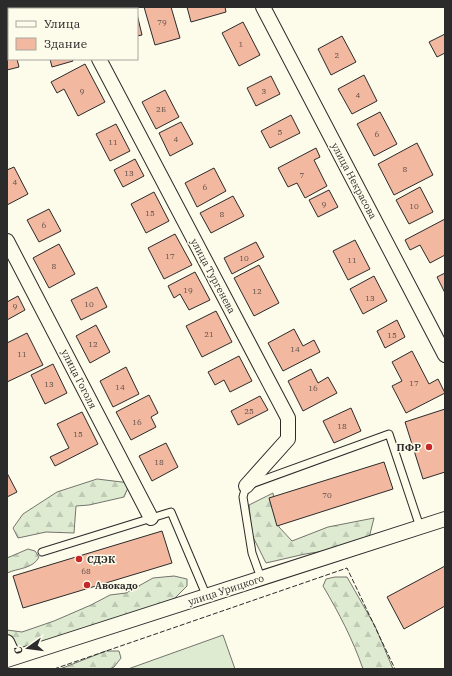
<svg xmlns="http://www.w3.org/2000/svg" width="452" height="676" font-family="'IBM Plex Serif',serif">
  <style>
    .forest { fill: url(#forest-firs); stroke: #74746e }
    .park { fill: #deebd1; stroke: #74746e }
    .building { fill: #f2b8a0; stroke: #2b2b2b }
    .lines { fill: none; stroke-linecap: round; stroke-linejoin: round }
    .lane-casing { stroke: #2b2b2b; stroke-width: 9 }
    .street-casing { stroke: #2b2b2b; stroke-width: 16 }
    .lane { stroke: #fdfbea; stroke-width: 7 }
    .street { stroke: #fdfbea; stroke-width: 14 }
    .fence { stroke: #2b2b2b; stroke-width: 1; stroke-dasharray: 5 2; stroke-linecap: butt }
    .poi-dot { fill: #c62828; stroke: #fdfbea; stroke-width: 1.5 }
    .labels { text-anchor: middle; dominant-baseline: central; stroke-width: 3; stroke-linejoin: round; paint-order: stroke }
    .number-label { font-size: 8px; fill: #5d4e48 }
    .street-label { font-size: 10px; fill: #2b2b2b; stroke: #fdfbea }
    .poi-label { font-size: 10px; font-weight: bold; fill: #2b2b2b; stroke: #fdfbea; text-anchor: start }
  </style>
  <defs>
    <pattern id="forest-firs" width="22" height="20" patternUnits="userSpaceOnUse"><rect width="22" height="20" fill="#deebd1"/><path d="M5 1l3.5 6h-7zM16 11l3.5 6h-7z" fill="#bfcab4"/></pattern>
  </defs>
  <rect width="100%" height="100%" fill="#fdfbea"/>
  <g class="forest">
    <path d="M97,479L130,483L124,497L89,505L76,506L74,533L46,532L18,538L13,528L23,514L57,492Z"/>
    <path d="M273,493L279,527L292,541L328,527L374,518L369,538L351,547L305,554L266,563L252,535L249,505Z"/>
    <path d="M28,549L35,551L39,557C33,569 18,568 7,573V558Z"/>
    <path d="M174,576L187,579V586L175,598L150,610L18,652L7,651V630L22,632L54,621L91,605L110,595L126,593L153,578Z"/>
    <path d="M335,577H347L375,626L393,669H363C353,640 339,613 323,586L326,579Z"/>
    <path d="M106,651H119L121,658L114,667L109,669H60Z"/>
  </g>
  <path class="park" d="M223,635L235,669H128Z"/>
  <g class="building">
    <path d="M144,7H171L180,38L155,45Z"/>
    <path d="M187,7H225L226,12L191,22Z"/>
    <path d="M137,14L142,35L137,36Z"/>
    <path d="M243,22L260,55L239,66L222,33Z"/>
    <path d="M445,34V53L437,57L429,42Z"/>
    <path d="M342,36L356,62L331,75L318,49Z"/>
    <path d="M9,45V59H17L19,67L7,70V46Z"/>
    <path d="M50,59H72L73,61L52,67Z"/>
    <path d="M85,64L105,102L78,116L64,89L57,93L51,82Z"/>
    <path d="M364,75L377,101L352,114L338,89Z"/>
    <path d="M271,76L280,94L256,106L247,88Z"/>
    <path d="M165,90L179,117L156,129L142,102Z"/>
    <path d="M380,112L397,144L374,156L357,124Z"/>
    <path d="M291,115L300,133L270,148L261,131Z"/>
    <path d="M181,122L193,144L170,156L159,133Z"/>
    <path d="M116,124L130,151L110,161L96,134Z"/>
    <path d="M417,143L433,175L394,195L378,164Z"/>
    <path d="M316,148L320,157L314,160L327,186L305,198L297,183L288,187L278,168Z"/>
    <path d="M135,159L144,176L123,187L114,170Z"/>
    <path d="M14,167L28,194L7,205V170Z"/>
    <path d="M214,168L226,191L197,207L185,183Z"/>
    <path d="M420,187L433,212L409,224L396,200Z"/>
    <path d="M329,190L338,207L318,217L309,200Z"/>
    <path d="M154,192L169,221L146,233L131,204Z"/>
    <path d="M233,196L244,216L211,233L200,213Z"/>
    <path d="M49,209L61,231L39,242L27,220Z"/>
    <path d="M445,219V255L430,263L420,245L410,250L405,240Z"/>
    <path d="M175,234L192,265L164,279L148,248Z"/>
    <path d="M355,240L370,269L348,280L333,251Z"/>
    <path d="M256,242L264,257L232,274L224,258Z"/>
    <path d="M59,244L75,274L49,288L33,258Z"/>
    <path d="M259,265L279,303L254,316L234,278Z"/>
    <path d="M195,272L210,300L189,310L180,294L174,298L168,286Z"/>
    <path d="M445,273V293L437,277Z"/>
    <path d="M374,276L387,301L363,314L350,289Z"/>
    <path d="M97,287L107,307L81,320L71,300Z"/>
    <path d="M18,296L25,310L7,320V302Z"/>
    <path d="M216,311L232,342L202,357L186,326Z"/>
    <path d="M397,320L405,337L385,348L377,331Z"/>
    <path d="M96,325L110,352L90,363L76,336Z"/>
    <path d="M294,329L303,346L314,340L320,352L283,371L268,343Z"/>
    <path d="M27,333L43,365L7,382V343Z"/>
    <path d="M412,351L429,384L438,379L445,393L406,413L392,386L402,381L392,362Z"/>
    <path d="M239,356L252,381L230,392L224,380L215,385L208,372Z"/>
    <path d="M53,364L67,393L45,404L31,375Z"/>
    <path d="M126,367L139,394L113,407L100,381Z"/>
    <path d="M311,369L318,383L328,377L337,393L303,411L288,381Z"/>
    <path d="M149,395L158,413L151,417L156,427L131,440L116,412Z"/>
    <path d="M260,396L268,410L238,425L231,411Z"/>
    <path d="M351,408L361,431L334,443L323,421Z"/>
    <path d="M445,409V472L423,479L405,422Z"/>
    <path d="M82,412L98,444L55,466L50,457L69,448L57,424Z"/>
    <path d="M166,443L178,467L152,481L139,456Z"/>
    <path d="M384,462L393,489L277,526L269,498Z"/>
    <path d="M7,473L17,492L7,497Z"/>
    <path d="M162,531L172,563L23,608L13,576Z"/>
    <path d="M445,566V606L404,629L387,597Z"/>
  </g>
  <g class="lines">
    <g class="lane-casing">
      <g id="lane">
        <path d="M42,552L171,512L207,597"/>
        <path d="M261,578L252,553L243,497L246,486L389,434L420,527"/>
      </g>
    </g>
    <g class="street-casing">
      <g id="street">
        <path d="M72,7L73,9"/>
        <path d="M263,7L445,355"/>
        <path d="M24,9L31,7"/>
        <path d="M7,14L9,13"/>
        <path d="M99,59L288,418V439L246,486"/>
        <path d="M7,241L151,518"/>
        <path d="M7,642L14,657"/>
        <path d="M7,660L445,519"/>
      </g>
    </g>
    <use href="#lane" class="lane"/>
    <use href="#street" class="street"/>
    <path class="fence" d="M54,669L347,568L395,669"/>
  </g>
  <g class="poi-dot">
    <circle cx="429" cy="447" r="4"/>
    <circle cx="79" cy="559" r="4"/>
    <circle cx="87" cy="585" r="4"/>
  </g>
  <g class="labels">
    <g class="number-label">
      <text x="162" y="22">79</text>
      <text x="241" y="44">1</text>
      <text x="337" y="55">2</text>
      <text x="82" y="91">9</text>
      <text x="264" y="91">3</text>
      <text x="358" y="95">4</text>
      <text x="161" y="109">2Б</text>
      <text x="280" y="132">5</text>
      <text x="377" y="134">6</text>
      <text x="176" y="139">4</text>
      <text x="113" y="142">11</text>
      <text x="405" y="169">8</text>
      <text x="129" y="173">13</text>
      <text x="302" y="175">7</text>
      <text x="15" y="182">4</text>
      <text x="205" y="187">6</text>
      <text x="324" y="204">9</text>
      <text x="414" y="206">10</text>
      <text x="150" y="213">15</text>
      <text x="222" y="214">8</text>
      <text x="44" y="225">6</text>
      <text x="170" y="256">17</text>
      <text x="244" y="258">10</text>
      <text x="352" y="260">11</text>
      <text x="54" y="266">8</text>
      <text x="188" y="290">19</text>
      <text x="257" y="291">12</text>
      <text x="370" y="298">13</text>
      <text x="89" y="304">10</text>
      <text x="15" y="306">9</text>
      <text x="209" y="334">21</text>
      <text x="392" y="335">15</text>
      <text x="93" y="344">12</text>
      <text x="295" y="349">14</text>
      <text x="22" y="354">11</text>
      <text x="414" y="383">17</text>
      <text x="49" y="384">13</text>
      <text x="120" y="387">14</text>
      <text x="313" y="388">16</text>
      <text x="249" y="411">25</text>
      <text x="137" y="422">16</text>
      <text x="342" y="426">18</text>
      <text x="78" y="434">15</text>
      <text x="159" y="462">18</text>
      <text x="327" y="495">70</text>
      <text x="86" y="571">68</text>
    </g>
    <g class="street-label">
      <text transform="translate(354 181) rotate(62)">улица Некрасова</text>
      <text transform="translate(213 276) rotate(62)">улица Тургенева</text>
      <text transform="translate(79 379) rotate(63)">улица Гоголя</text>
      <text transform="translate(226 590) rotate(-18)">улица Урицкого</text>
    </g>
    <g class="poi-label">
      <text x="421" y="447" text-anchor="end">ПФР</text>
      <text x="87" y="559">СДЭК</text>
      <text x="95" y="585">Авокадо</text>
    </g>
  </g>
  <rect width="452" height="676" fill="none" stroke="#2b2b2b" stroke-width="16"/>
  <rect x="8" y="8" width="130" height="52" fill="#fdfbea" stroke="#a9a89e"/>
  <rect x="16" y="21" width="20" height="6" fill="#fdfbea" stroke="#a9a89e"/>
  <text x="44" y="28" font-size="12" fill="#2b2b2b">Улица</text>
  <rect x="16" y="38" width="20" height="12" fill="#f2b8a0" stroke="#a9a89e"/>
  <text x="44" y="48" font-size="12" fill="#2b2b2b">Здание</text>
  <g transform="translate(28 648) rotate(256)" stroke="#fdfbea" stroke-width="3" paint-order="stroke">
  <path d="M0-3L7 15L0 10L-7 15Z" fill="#2b2b2b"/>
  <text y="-6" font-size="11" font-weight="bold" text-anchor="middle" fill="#2b2b2b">С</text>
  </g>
</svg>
